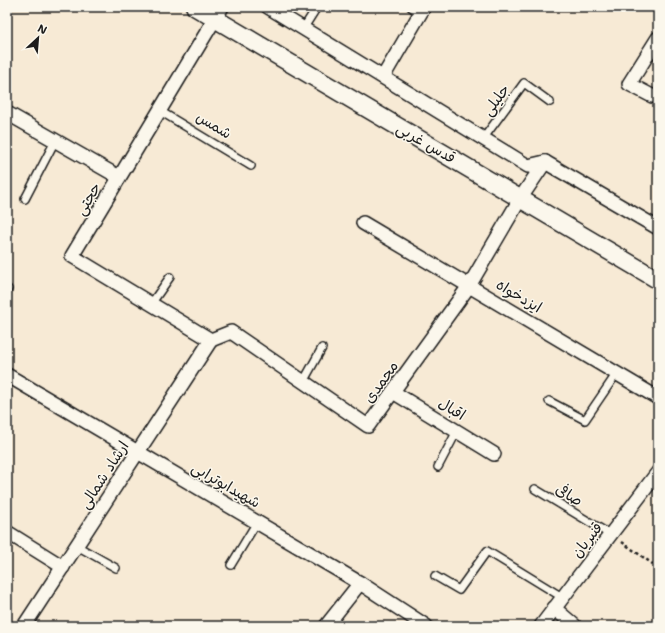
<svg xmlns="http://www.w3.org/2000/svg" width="665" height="633" font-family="'Shantell Sans','Playpen Sans Arabic',sans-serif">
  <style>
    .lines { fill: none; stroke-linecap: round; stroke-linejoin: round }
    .service-casing { stroke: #1c1c1c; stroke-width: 10 }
    .minor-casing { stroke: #1c1c1c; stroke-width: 16 }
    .tertiary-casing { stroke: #1c1c1c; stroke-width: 20 }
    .path { stroke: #1c1c1c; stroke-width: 2.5; stroke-dasharray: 3 3; stroke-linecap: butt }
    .service { stroke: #fbf7ec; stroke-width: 7 }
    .minor { stroke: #fbf7ec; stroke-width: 13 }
    .tertiary { stroke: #fbf7ec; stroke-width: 17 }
    .labels { text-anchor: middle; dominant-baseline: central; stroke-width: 3; stroke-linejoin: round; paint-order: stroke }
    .street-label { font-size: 15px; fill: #1c1c1c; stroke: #fbf7ec }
  </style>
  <rect width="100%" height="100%" fill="#f7ead5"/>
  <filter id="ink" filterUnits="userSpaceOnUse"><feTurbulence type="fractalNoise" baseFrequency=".025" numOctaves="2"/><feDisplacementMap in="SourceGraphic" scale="8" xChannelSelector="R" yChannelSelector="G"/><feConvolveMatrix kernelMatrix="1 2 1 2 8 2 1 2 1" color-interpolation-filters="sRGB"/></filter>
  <g filter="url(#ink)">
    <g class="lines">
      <g class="service-casing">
        <g id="service">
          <path d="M411,7L420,13"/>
          <path d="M303,29L317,7"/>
          <path d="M160,111L251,166"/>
          <path d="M483,139L524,83L550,102"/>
          <path d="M25,199L55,141"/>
          <path d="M7,291L8,289"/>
          <path d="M151,304L170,277"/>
          <path d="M303,382L322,348"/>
          <path d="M549,401L585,420L617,373"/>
          <path d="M438,467L457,431"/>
          <path d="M535,489L611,535"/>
          <path d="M77,546L116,568"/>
          <path d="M231,565L257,522"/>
          <path d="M435,576L459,590L487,551L562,597"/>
        </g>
      </g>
      <g class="minor-casing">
        <g id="minor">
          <path d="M268,7L528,166L545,162L658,228"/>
          <path d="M383,77L424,7"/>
          <path d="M652,96L629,84L658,38"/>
          <path d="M7,113L119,177"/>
          <path d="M363,223L658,398"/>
          <path d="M211,340L231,332L368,426L469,286L520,199L545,162"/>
          <path d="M211,340L72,256L222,7"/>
          <path d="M7,375L360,583L426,626"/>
          <path d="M393,392L494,454"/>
          <path d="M7,532L63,567"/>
          <path d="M554,608L575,626"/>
          <path d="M24,626L211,340"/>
          <path d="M326,626L360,583"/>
          <path d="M541,626L658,472"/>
        </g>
      </g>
      <g class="tertiary-casing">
        <path id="tertiary" d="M195,7L658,280"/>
      </g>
      <path class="path" d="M622,542L654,565"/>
      <use href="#service" class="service"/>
      <use href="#minor" class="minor"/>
      <use href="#tertiary" class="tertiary"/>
    </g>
  </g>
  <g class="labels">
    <g class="street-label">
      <text transform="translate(496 100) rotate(-54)">جلیلی</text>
      <text transform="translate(214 125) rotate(31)">شمس</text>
      <text transform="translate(426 143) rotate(30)">قدس غربی</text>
      <text transform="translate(88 199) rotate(-59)">حجتی</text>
      <text transform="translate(519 296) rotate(31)">ایزدخواه</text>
      <text transform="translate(381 382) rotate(-54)">محمدی</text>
      <text transform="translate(452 409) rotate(32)">اقبال</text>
      <text transform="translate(104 475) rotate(-57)">ارشاد شمالی</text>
      <text transform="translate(226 485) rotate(30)">شهیدابوترابی</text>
      <text transform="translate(569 495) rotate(31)">صافی</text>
      <text transform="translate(587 540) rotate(-52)">قنبریان</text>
    </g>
  </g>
  <rect width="665" height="633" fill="none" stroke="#fbf7ec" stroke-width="24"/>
  <rect x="12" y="12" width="641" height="609" fill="none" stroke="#1c1c1c" stroke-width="1.5" filter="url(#ink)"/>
  <g transform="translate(38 38) rotate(26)" stroke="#fbf7ec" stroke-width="3" paint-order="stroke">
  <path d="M0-3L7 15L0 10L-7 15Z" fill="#1c1c1c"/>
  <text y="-6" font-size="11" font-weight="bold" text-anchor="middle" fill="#1c1c1c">N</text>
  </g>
</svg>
